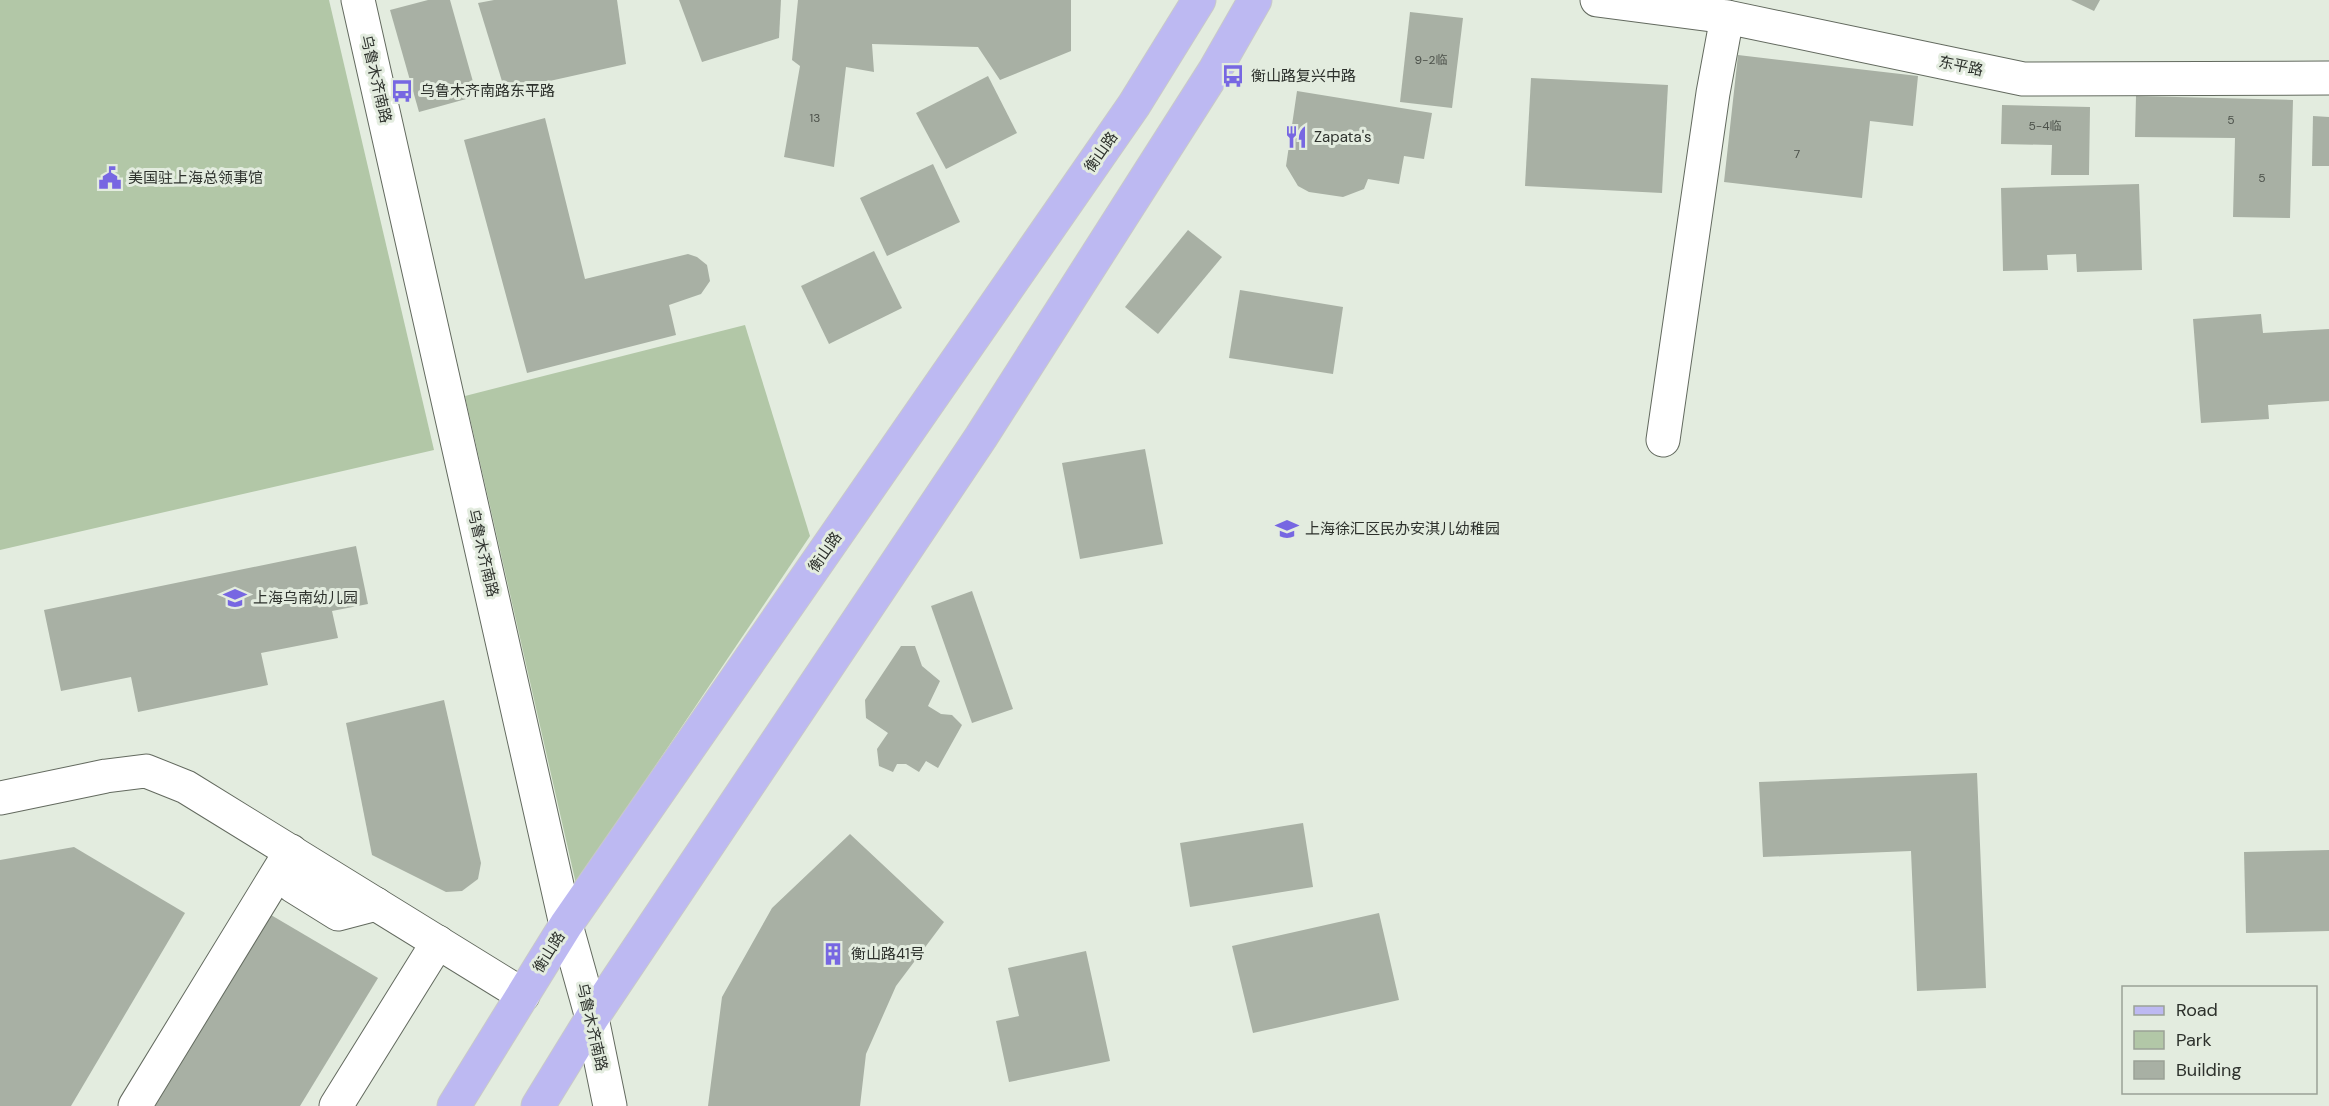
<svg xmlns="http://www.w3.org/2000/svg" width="2329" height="1106" font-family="'DM Sans','Noto Sans SC',sans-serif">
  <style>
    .green { fill: #b2c7a7 }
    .building { fill: #a8b0a4 }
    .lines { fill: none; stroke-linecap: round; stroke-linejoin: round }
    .minor-casing { stroke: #636a5f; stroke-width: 35 }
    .major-casing { stroke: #c8c9c8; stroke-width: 35 }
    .minor { stroke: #fff; stroke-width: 33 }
    .major { stroke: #bdb9f2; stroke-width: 33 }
    .labels { text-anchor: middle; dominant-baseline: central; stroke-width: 6; stroke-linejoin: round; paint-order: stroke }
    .number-label { font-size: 12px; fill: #4c514a }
    .street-label { font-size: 15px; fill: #2d312c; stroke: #e3ecdf }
    .poi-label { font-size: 15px; fill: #2d312c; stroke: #e3ecdf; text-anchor: start }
  </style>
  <rect width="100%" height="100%" fill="#e3ecdf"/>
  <g class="green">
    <path d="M0,0H329L434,450L0,550Z"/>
    <path d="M745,325L810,536L576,884L465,396Z"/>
  </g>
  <g class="building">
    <path d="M428,0H450L477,96L419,112L390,10Z"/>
    <path d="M494,0H617L626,64L505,91L478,3Z"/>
    <path d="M679,0H781L779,38L702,62Z"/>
    <path d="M798,0H1071V51L1000,80L978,47L872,44L874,72L846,67L834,167L784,157L800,66L792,60Z"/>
    <path d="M2071,0H2100L2094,11Z"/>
    <path d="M1410,12L1463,18L1452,108L1400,102Z"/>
    <path d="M1738,55L1918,76L1913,126L1870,121L1862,198L1724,182Z"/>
    <path d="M988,76L1017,133L946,169L916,113Z"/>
    <path d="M1531,78L1668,85L1662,193L1525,186Z"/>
    <path d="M1297,91L1432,113L1424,159L1404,156L1399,184L1368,179L1364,189L1343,197L1309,192L1298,186L1286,166Z"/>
    <path d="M2136,96L2293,100L2290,218L2233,217L2235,138L2135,137Z"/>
    <path d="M2002,105L2090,107L2089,175H2051L2052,145L2001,144Z"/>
    <path d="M2313,116L2329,117V166H2312Z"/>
    <path d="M545,118L585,279L688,254L697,257L707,265L710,281L701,294L669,305L676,335L527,373L464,140Z"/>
    <path d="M933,164L960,222L887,256L860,198Z"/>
    <path d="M2139,184L2142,270L2077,272L2076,254L2047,255L2048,270L2003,271L2001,188Z"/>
    <path d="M1188,230L1222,257L1158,334L1125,307Z"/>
    <path d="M874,251L902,308L829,344L801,286Z"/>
    <path d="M1240,290L1343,307L1333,374L1229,358Z"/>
    <path d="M2261,314L2263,333L2329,329V401L2268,405L2269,419L2201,423L2193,319Z"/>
    <path d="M1145,449L1163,544L1080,559L1062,463Z"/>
    <path d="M356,546L368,604L332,611L338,638L261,653L268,685L138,712L131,677L61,691L44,610Z"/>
    <path d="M972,591L1013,709L972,723L931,606Z"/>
    <path d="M901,646H915L922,666L940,681L928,706L941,714L952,715L962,725L938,768L926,761L919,772L906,764H897L893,772L879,766L877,749L888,733L866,718L865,700Z"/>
    <path d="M444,700L481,863L478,879L462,891L446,892L372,855L346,723Z"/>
    <path d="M1977,773L1986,988L1917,991L1911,851L1763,857L1759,782Z"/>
    <path d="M1303,823L1313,887L1190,907L1180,843Z"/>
    <path d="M850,834L944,922L896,986L866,1054L860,1106H708L722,997L772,908Z"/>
    <path d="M74,847L185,913L71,1106H0V860Z"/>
    <path d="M2329,850V931L2246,933L2244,852Z"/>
    <path d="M1379,913L1399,1000L1253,1033L1232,946Z"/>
    <path d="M271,915L378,978L300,1106H155Z"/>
    <path d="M1086,951L1110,1061L1009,1082L996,1021L1019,1016L1008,968Z"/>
  </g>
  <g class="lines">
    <g class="minor-casing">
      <g id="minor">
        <path d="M358,0L566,925L592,1018L610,1106"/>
        <path d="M1597,0L1727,17L2023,79L2329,78"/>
        <path d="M1663,440L1713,93L1727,17"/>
        <path d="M0,798L106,776L146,771L186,787L523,995"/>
        <path d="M293,886L338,914L376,904"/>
        <path d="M135,1106L291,851"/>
        <path d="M336,1106L438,942"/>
      </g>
    </g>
    <g class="major-casing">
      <g id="major">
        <path d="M454,1106L566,925L1134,105L1199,0"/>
        <path d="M538,1106L592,1018L981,437L1215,70L1255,0"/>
      </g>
    </g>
    <use href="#minor" class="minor"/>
    <use href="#major" class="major"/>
  </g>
  <defs>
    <g id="bus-bare" transform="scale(1.8)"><path d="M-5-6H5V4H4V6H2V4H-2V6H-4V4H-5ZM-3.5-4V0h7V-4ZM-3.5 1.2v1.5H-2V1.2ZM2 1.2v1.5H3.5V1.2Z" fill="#7767e2" stroke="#e3ecdf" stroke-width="2.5" paint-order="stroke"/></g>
    <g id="restaurant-bare" transform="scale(1.8)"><path d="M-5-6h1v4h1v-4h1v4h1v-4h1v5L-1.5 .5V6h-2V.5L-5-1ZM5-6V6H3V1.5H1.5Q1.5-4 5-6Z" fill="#7767e2" stroke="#e3ecdf" stroke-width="2.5" paint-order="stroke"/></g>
    <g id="civic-bare" transform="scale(1.8)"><path d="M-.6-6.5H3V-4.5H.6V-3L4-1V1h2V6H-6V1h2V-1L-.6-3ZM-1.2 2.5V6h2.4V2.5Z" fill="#7767e2" stroke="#e3ecdf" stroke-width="2.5" paint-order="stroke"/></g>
    <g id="school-bare" transform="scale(1.8)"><path d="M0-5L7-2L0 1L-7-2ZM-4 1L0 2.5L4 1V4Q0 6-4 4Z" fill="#7767e2" stroke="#e3ecdf" stroke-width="2.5" paint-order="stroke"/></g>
    <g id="building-bare" transform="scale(1.8)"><path d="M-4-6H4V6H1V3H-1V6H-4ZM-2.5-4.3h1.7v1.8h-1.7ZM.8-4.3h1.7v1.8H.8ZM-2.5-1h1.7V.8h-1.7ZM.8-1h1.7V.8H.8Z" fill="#7767e2" stroke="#e3ecdf" stroke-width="2.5" paint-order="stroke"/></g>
  </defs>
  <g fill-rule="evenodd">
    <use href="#bus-bare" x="1233" y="76"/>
    <use href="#bus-bare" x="402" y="91"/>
    <use href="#restaurant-bare" x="1296" y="137"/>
    <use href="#civic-bare" x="110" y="178"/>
    <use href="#school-bare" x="1287" y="529"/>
    <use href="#school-bare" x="235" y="598"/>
    <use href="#building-bare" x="833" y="954"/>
  </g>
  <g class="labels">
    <g class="number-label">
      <text x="1431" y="60">9-2临</text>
      <text x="815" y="118">13</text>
      <text x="2231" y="120">5</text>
      <text x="2045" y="126">5-4临</text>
      <text x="1797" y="154">7</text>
      <text x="2262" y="178">5</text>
    </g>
    <g class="street-label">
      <text transform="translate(1961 66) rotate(12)">东平路</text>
      <text transform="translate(376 79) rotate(77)">乌鲁木齐南路</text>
      <text transform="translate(1101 152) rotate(-55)">衡山路</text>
      <text transform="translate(825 552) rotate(-55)">衡山路</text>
      <text transform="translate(483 553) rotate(77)">乌鲁木齐南路</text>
      <text transform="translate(549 952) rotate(-58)">衡山路</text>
      <text transform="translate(592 1027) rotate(77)">乌鲁木齐南路</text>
    </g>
    <g class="poi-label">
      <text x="1251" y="76">衡山路复兴中路</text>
      <text x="420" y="91">乌鲁木齐南路东平路</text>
      <text x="1314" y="137">Zapata's</text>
      <text x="128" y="178">美国驻上海总领事馆</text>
      <text x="1305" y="529">上海徐汇区民办安淇儿幼稚园</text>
      <text x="253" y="598">上海乌南幼儿园</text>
      <text x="851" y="954">衡山路41号</text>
    </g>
  </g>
  <rect x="2122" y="986" width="195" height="108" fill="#e3ecdf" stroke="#9aa197" stroke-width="1.5"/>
  <rect x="2134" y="1006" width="30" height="9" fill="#bdb9f2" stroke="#9aa197" stroke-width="1.5"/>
  <text x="2176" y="1016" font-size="18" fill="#2d312c">Road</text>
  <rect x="2134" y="1031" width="30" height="18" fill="#b2c7a7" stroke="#9aa197" stroke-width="1.5"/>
  <text x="2176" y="1046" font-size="18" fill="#2d312c">Park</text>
  <rect x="2134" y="1061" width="30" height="18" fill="#a8b0a4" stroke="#9aa197" stroke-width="1.5"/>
  <text x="2176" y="1076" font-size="18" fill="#2d312c">Building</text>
</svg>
